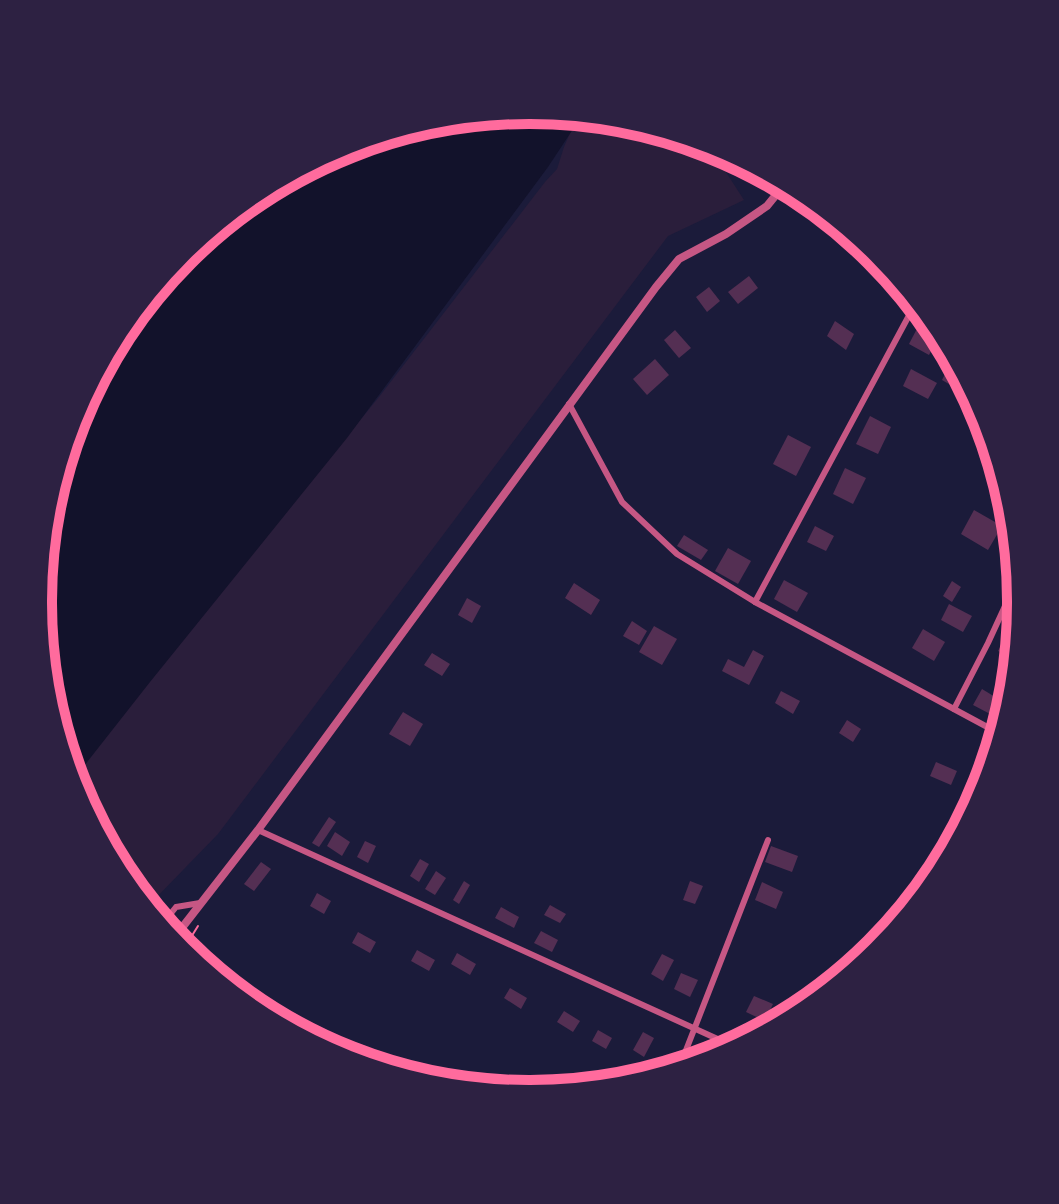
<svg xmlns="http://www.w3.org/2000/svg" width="1059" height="1204" font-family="Raleway,sans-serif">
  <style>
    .green { fill: #2a1e3b }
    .water { fill: #12122b }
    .building { fill: #542f53 }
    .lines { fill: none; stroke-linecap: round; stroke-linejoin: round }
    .path { stroke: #ff6b9d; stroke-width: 2 }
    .minor { stroke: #c65784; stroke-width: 6 }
    .tertiary { stroke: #c65784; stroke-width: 8 }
    .rim { fill: none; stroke: #ff6b9d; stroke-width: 10 }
  </style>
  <rect width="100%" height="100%" fill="#1b1b3a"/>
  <path class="green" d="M573,119L709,146L744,200L668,236L218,834L151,903L75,790L73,780L130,701L379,397L545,182L557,169L564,147L573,126Z"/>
  <path class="water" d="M530,111L579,120L548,167L347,438L150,682L73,780L38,602L76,414L182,254L342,148Z"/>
  <g class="building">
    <path d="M814,212L843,232L840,236L810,218Z"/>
    <path d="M749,276L758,288L738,304L728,292Z"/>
    <path d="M709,287L720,301L707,312L696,297Z"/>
    <path d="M835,321L854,334L846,350L827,336Z"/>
    <path d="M921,321L936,342L929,355L909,344Z"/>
    <path d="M675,330L691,348L679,358L664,340Z"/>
    <path d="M655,359L669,375L647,395L633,379Z"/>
    <path d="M950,364L963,383L959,390L942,380Z"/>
    <path d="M911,369L937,383L928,399L903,386Z"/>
    <path d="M870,416L891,427L878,454L856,444Z"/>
    <path d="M980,416L985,418L988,438L973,431Z"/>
    <path d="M788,435L811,447L796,476L773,464Z"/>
    <path d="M845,468L866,478L853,504L833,494Z"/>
    <path d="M974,510L1002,526L988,550L961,534Z"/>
    <path d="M815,526L834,536L826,551L807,542Z"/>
    <path d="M684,535L708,550L701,560L677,546Z"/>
    <path d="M728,548L751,561L738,584L715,571Z"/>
    <path d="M784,580L808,593L797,612L774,599Z"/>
    <path d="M952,581L961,587L952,602L943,596Z"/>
    <path d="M574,583L600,600L591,615L565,598Z"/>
    <path d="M467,598L481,606L472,623L458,615Z"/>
    <path d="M949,604L972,616L963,632L941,620Z"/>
    <path d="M632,621L647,631L639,645L623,636Z"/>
    <path d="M654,626L677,639L662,665L639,652Z"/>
    <path d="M1011,627L1016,629L1010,657L998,651Z"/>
    <path d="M923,629L945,642L934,661L912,648Z"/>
    <path d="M753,650L764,656L749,685L722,671L728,659L744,667Z"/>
    <path d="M432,653L450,664L442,676L424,665Z"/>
    <path d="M982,689L1000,700L992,715L973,705Z"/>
    <path d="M781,691L800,701L793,714L775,703Z"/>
    <path d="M403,712L423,724L410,746L389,734Z"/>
    <path d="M847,720L861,729L853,742L839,733Z"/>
    <path d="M936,762L957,771L951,785L930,776Z"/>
    <path d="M978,768L987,772L984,790L972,785Z"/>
    <path d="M329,817L336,822L319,847L312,843Z"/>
    <path d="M335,832L350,842L342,856L327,846Z"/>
    <path d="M365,841L376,846L368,863L357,857Z"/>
    <path d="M771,846L798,856L792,872L765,862Z"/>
    <path d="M420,859L429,864L419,882L410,876Z"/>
    <path d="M261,862L271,869L254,891L244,884Z"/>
    <path d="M436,871L446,878L435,895L425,889Z"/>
    <path d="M464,881L470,885L459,904L453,900Z"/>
    <path d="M690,881L703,886L695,904L683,900Z"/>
    <path d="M762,882L783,892L776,909L755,900Z"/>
    <path d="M317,893L331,901L324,914L310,906Z"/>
    <path d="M550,905L566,914L560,923L544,915Z"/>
    <path d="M501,907L519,917L514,928L495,918Z"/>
    <path d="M541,931L558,940L552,952L534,943Z"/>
    <path d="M358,932L376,942L370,953L352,943Z"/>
    <path d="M417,950L435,960L429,971L411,961Z"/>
    <path d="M457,953L476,964L470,975L451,964Z"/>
    <path d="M662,954L674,960L663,981L651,974Z"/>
    <path d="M681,973L698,980L690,997L674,989Z"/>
    <path d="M510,988L527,998L521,1009L504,998Z"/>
    <path d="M754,996L773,1004L765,1021L746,1012Z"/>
    <path d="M564,1011L580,1021L573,1032L557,1022Z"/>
    <path d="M598,1030L612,1038L606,1049L592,1041Z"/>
    <path d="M643,1032L654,1038L644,1057L633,1050Z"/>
  </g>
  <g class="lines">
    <path class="path" d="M183,950L198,926"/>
    <g class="minor">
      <path d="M569,404L622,502L677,554L755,602L991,729H996"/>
      <path d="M755,602L913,308"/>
      <path d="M954,709L988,643L1017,580"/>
      <path d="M258,830L733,1046"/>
      <path d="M164,922L176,907L200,903"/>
      <path d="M681,1063L768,840"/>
    </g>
    <path class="tertiary" d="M174,938L258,830L656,287L679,259L726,234L767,206L780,190"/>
  </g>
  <path d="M0 0H1059V1204H0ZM529 124H530A477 477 0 0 1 1007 601V603A477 477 0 0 1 530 1080H529A477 477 0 0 1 52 603V601A477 477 0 0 1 529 124Z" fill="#2d2142" fill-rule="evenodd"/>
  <path class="rim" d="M529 124H530A477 477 0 0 1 1007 601V603A477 477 0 0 1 530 1080H529A477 477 0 0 1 52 603V601A477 477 0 0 1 529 124Z"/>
</svg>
